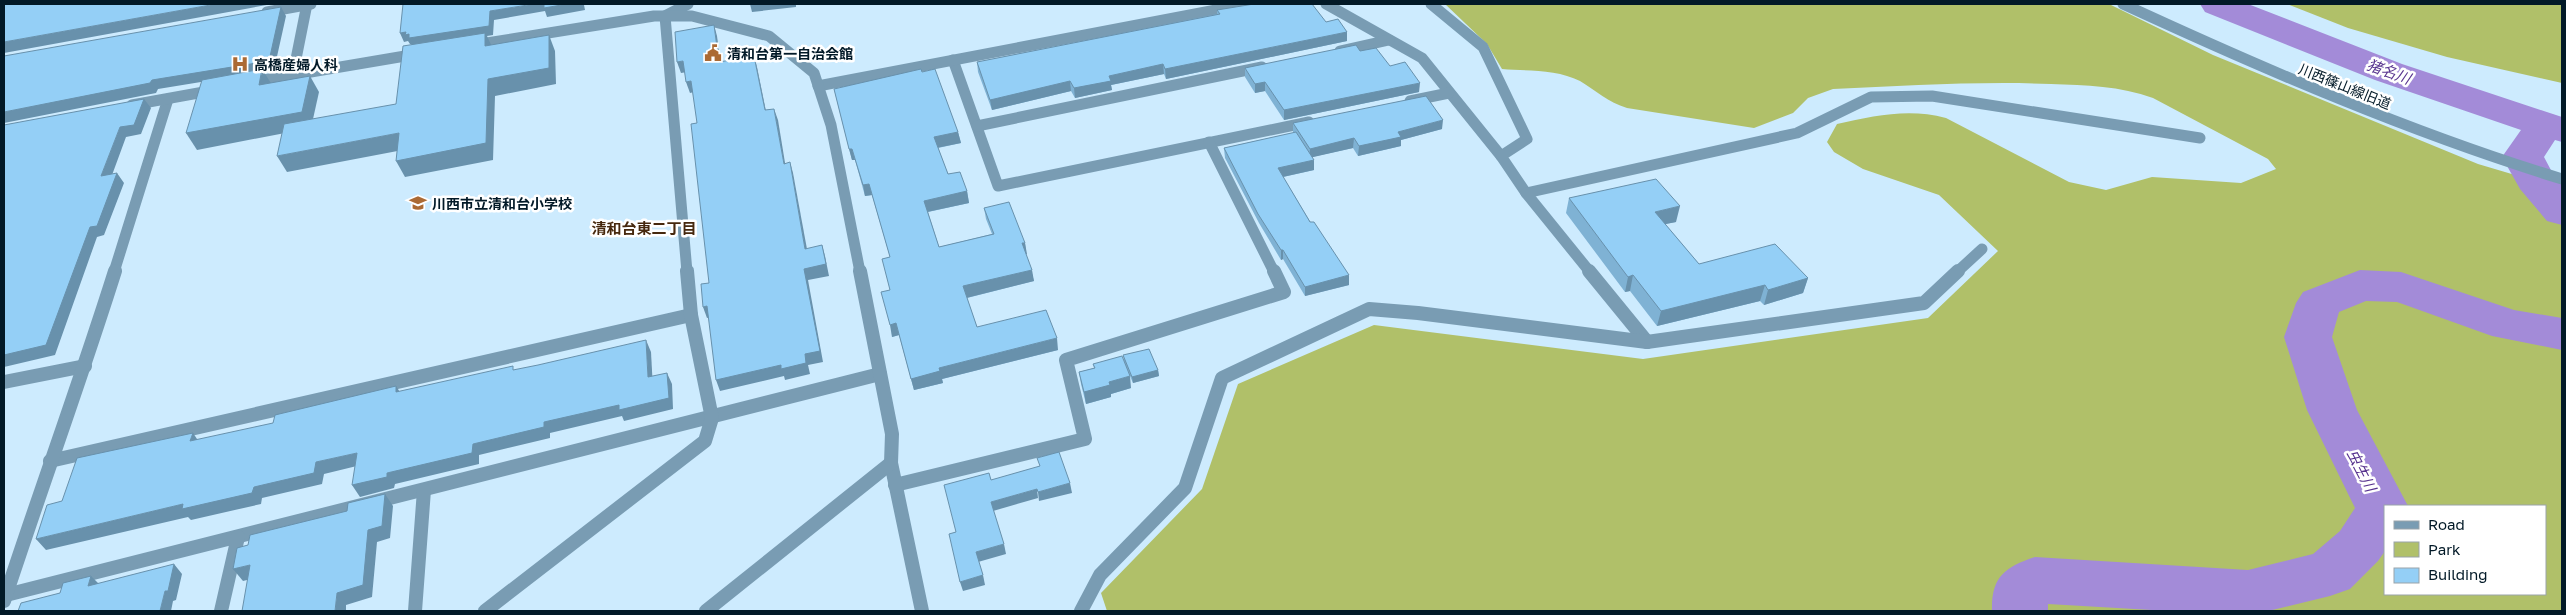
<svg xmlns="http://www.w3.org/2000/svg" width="2566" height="615" font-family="'Golos Text','Noto Sans JP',sans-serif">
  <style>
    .green { fill: #b0c069; fill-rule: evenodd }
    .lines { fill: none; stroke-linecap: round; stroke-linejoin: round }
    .river { fill: #a38bd8; fill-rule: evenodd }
    .minor-far1 { stroke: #799cb3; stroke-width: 11 }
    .minor { stroke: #799cb3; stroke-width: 14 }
    .tertiary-far1 { stroke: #799cb3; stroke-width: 11 }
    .tertiary { stroke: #799cb3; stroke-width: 14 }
    .wall { fill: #7fb2d4 }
    .shaded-wall { fill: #6891ac }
    .building { fill: #94cff6; stroke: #6891ac }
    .labels { text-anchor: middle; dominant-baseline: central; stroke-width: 5; stroke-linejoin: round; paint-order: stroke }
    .poi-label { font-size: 14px; font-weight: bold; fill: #021927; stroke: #fff; text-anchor: start }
    .street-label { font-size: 14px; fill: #021927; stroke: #fff }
    .water-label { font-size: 15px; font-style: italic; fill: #58348f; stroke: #fff }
    .neighbourhood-label { font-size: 15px; font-weight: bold; fill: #46280e; stroke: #fff }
  </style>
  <rect width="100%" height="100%" fill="#cdebfe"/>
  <g class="green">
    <path d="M1445,4H2109L2213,55L2478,164L2562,189V611H1107L1101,593L1202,489L1238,384L1374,325L1643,359L1928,318L1998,251L1939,195L1863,169L1834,152L1827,142L1837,124C1874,116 1908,108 1946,118L2069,182L2106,190L2152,177L2241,183L2276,169L2268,159L2153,98C2120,86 2086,85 2051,84C1978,81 1906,86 1833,89L1808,98L1793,113L1754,128L1627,108C1608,102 1596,91 1580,81C1557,69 1527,71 1502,69L1487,44ZM2385,506H2545V594H2385Z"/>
    <path d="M2287,4H2562V83L2447,57L2348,28Z"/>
  </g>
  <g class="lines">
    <g class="river">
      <path d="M2200,4H2248L2402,64L2562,117V142L2555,140L2544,157L2553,174L2562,185V225L2547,221L2520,189L2502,157L2521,130L2375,80L2205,12Z"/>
      <path d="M2360,270L2401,272L2514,310L2562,318V350L2492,336L2397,302L2366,301L2339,312L2332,337L2357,410L2408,506H2385V551L2378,561L2350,589L2330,596L2268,611H2169L2048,604V611H1992C1991,577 2005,567 2035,557L2248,570L2313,554L2340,531L2355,508L2307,410L2284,337L2296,303L2303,292Z"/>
    </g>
    <g class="minor-far1">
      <path d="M1326,4L1422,58L1501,156"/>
      <path d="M1431,4L1483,47L1527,139L1501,156L1526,193"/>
      <path d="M2123,4C2266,70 2412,133 2562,179"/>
      <path d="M267,12L311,4"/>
      <path d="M1340,51L1389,40"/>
      <path d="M953,60L998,186L1309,122"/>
      <path d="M293,74L307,4"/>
      <path d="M818,86L1247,4"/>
      <path d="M1410,101L1449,93"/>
      <path d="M977,126L1262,67"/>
      <path d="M1209,142L1274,272"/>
      <path d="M114,272L168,99"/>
      <path d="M687,272L665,16L688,4"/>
      <path d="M1590,272L1526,193L1797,133L1871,97L1932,96L2200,138"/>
      <path d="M1957,272L1982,249"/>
    </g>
    <g class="minor">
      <path d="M1589,271L1647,342"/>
      <path d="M4,382L85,366"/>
      <path d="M50,461L691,315"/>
      <path d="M895,485L1085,439L1066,360L1284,292L1274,271"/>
      <path d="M6,595L880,374"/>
      <path d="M4,601C40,491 80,382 115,271"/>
      <path d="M221,611L238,537"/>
      <path d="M415,611L424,490"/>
      <path d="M485,611L705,441L712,418L691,315L687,271"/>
      <path d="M1081,611L1100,575L1185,488L1222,378L1369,309L1418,313L1647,342L1924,303L1958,271"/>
    </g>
    <g class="tertiary-far1">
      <path d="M474,45L654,16H692L769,36L814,73L831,125L860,272"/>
      <path d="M252,82L417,54"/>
      <path d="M132,105L215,90"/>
    </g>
    <g class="tertiary">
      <path d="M860,271L892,434L891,463L922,611"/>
      <path d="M706,611L891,463"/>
    </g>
  </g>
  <g class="wall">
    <path d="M1217,10L1326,22L1347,32V41L1166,79L1164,74L1111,85L1112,90L1075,98L1071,91L992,110L978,72L977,62L1217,14Z"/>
    <path d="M1360,51L1390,66L1419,92L1284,120L1265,91L1255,93L1245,77V68Z"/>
    <path d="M922,72L958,132L961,143L938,148L948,174L967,191L969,203L928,212L939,247L992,234L986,219L984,208L1025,243L1026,254L1034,281L967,298L977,327L1058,350L942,379L943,383L914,390L899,335L892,337L890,290V257L872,195L865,196L855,160H852L834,89Z"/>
    <path d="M1293,123L1442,129L1401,140V146L1358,156L1353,148L1312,157L1314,170L1283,177L1349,285L1305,296L1283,259L1281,260L1259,223L1225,158L1224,148L1293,133Z"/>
    <path d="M1569,198L1676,222L1665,224L1699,264L1808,278L1803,293L1764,305L1760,301L1657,326L1630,291L1625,292L1566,213Z"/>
    <path d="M1123,355L1158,370L1159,376L1133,383L1124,362Z"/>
    <path d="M1093,364L1131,388L1111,394V397L1086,404L1081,384L1079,372L1094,368Z"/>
  </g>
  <g class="shaded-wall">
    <path d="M216,4H272L4,53V42Z"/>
    <path d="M534,4H594L584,5L585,10L547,17L545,11L494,20L493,35L487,36L493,49L413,47L411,44H410L408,41L404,42L400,33L490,11Z"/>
    <path d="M750,4H796V7L752,12Z"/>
    <path d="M281,7L286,16L274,70L264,72L272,85H259L262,72L158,89L156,93L4,123V112L152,80Z"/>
    <path d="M714,25L717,36L722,73L719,62Z"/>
    <path d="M1347,32V41L1166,79L1165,69Z"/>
    <path d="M549,35L555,51L556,84L495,96L493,160L405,177L396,161L488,79Z"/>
    <path d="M754,56L757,67L768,121L765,110Z"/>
    <path d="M683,61L687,72L681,73L677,62Z"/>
    <path d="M1163,64L1164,74L1111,85L1112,90L1075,98L1074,88L1109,76Z"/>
    <path d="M310,76L319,92L311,128L197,150L186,133Z"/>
    <path d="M691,81L694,92L690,93L686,82Z"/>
    <path d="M1070,81L1071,91L992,110L990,100Z"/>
    <path d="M1265,82V91L1255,93V84Z"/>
    <path d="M1420,83L1419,92L1284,120V110Z"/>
    <path d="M144,99L151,108L141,134L126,137L108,186L101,176L120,127Z"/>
    <path d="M774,109L778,120L787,175L784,164Z"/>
    <path d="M1443,120L1442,129L1401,140V146L1358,156L1359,146L1398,132Z"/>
    <path d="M958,132L961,143L936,148L934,137Z"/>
    <path d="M399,133L408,149L287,172L277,156Z"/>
    <path d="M1354,138L1353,148L1309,158L1310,149Z"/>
    <path d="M849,149H852L855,160H852Z"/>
    <path d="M1314,160V170L1278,178V168Z"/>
    <path d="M790,162L793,173L809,260L805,249Z"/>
    <path d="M117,173L124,183L104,235L97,237L55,355L4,367V355L90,227Z"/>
    <path d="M869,184L872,195L865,196L863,185Z"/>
    <path d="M967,191L969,203L927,212L924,201Z"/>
    <path d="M1680,206L1676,222L1651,227L1655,212Z"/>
    <path d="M1022,243H1025L1027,254L1024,255Z"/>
    <path d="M822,245L825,256L829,276L808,280L823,362L808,365L810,374L785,380L784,376L720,391L716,380L804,269Z"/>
    <path d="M1281,250H1283V259L1281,260Z"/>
    <path d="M1032,270L1034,281L966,298L963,286Z"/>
    <path d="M1349,275V285L1305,296V287Z"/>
    <path d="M1633,275L1630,291L1625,292L1628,277Z"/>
    <path d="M1808,278L1803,293L1764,305L1768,290Z"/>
    <path d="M1765,285L1760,301L1657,326L1661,311Z"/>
    <path d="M707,306L712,317L707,318L703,307Z"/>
    <path d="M896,323L899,335L892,337L890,325Z"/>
    <path d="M1057,338L1058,350L942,379L943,383L914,390L911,379L939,368Z"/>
    <path d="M646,340L651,352L653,389L648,377Z"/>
    <path d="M1158,370L1159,376L1133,383L1132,377Z"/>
    <path d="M667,373L672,384L673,409L624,421L622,416L550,433V438L479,455V464L395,484L394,488L360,497L352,485L473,444L544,422Z"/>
    <path d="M1130,376L1131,388L1111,394V397L1086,404L1084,392L1109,382Z"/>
    <path d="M396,386L403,397L396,392Z"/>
    <path d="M193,433L201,445L190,441Z"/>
    <path d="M357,453L365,464L324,474L322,484L262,498L261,504L191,520L188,517L46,550L36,539L254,487L316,462Z"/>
    <path d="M1070,483L1072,493L1039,501L1038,492Z"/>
    <path d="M1037,489L1038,498L993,511L991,502Z"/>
    <path d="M385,494L393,506L390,538L377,542L372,597L346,605V611H335L337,593Z"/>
    <path d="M1004,544L1006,554L978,562L976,552Z"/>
    <path d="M174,564L182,574L176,600L173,601L171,611H160L165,591Z"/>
    <path d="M250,565L259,577L243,581L233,569Z"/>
    <path d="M983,575L985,585L963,591L960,582Z"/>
    <path d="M91,576L100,585L88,586Z"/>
  </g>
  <g class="building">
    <path d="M4,4H216L4,42Z"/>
    <path d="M403,4H534L490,11L489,26L409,38V34L405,35L406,32L400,33Z"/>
    <path d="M544,4H567L544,8Z"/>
    <path d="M1254,4H1312L1326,22L1338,19L1347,32L1165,69L1163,64L1109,76L1111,81L1074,88L1070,81L990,100L977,62L1220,14L1217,10Z"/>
    <path d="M281,7L269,61L152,80L150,83L4,112V56Z"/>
    <path d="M714,25L719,62L754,56L765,110L774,109L784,164L790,162L805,249L822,245L826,264L804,269L820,351L805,354L806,363L781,369V365L716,380L707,306L703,307L701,284L709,283L691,124L697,123L691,81L686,82L683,61L677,62L675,32Z"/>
    <path d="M485,33V46L549,35V68L488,79L486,143L396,161L399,133L277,156L284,124L396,104L403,46Z"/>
    <path d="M1356,45L1360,51L1376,48L1390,66L1405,62L1420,83L1284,110L1265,82L1255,84L1245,68Z"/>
    <path d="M262,69L259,85L310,76L302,112L186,133L202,80Z"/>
    <path d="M921,69L922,72L935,69L958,132L934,137L948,174L960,172L967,191L924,201L939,247L994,234L984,208L1009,202L1025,243H1022L1032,270L963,286L977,327L1046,310L1057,338L939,368L940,371L911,379L896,323L890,325L881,292L890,290L882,259L890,257L869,184L863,185L852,149H849L834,89Z"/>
    <path d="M1426,96L1443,120L1398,132L1401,137L1359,146L1354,138L1310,149L1293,123Z"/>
    <path d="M144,99L134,125L120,127L101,176L117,173L97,226L90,227L46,345L4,355V125Z"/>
    <path d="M1296,132L1314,160L1278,168L1310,222H1314L1349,275L1305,287L1283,250H1281L1258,214L1224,148Z"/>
    <path d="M1656,179L1680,206L1655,212L1699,264L1775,244L1808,278L1768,290L1765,285L1661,311L1633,275L1628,277L1569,198Z"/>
    <path d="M646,340L648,377L667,373L669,398L619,410V405L544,422V427L473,444L472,453L387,473V477L352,485L357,453L316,462L314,473L254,487L252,493L182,509L183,504L36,539L47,505L62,501L77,458L193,433L190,441L273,423L275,415L396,386V392L513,366V370L538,365Z"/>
    <path d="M1149,349L1158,370L1132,377L1123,355Z"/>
    <path d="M1122,356L1130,376L1109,382L1110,385L1084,392L1079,372L1095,368L1093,364Z"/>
    <path d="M1059,452L1070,483L1038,492L1037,489L991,502L1004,544L976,552L983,575L960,582L949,534L956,532L944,485L989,473L991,480L1040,466L1037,458Z"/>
    <path d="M385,494L382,526L368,530L363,585L337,593L335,611H242L250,565L233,569L237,548L248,545L250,535L347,511L348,503Z"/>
    <path d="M174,564L168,591H165L160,611H18L21,603L60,593L63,583L91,576L88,586Z"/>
  </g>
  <defs>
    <g id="civic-bare" transform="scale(1.35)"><path d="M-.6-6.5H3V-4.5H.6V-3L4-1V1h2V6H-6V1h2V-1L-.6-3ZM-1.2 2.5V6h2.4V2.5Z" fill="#ab6a34" stroke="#fff" stroke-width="2.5" paint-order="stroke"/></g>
    <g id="hospital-bare" transform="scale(1.35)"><path d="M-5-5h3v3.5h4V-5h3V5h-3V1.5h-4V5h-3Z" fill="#ab6a34" stroke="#fff" stroke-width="2.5" paint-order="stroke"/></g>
    <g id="school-bare" transform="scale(1.35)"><path d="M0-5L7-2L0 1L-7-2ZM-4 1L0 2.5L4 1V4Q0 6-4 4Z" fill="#ab6a34" stroke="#fff" stroke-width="2.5" paint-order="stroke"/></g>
  </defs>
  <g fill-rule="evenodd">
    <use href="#civic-bare" x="713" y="53"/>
    <use href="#hospital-bare" x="240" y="64"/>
    <use href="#school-bare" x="418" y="203"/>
  </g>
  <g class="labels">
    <g class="poi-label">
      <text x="727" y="53">清和台第一自治会館</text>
      <text x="254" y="64">高橋産婦人科</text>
      <text x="432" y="203">川西市立清和台小学校</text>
    </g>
    <g class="street-label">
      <text transform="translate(2345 86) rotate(22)">川西篠山線旧道</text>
    </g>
    <g class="water-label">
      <text transform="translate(2389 71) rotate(20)">猪名川</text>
      <text transform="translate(2362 470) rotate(63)">虫生川</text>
    </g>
    <g class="neighbourhood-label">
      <text x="644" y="228">清和台東二丁目</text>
    </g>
  </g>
  <rect width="2566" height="615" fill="none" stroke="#021927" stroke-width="10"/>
  <rect x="2384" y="505" width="162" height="90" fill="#ffffff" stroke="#9aa3a9"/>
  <rect x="2394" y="521" width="25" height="8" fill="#799cb3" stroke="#9aa3a9"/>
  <text x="2428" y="530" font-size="15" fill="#021927">Road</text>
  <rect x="2394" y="542" width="25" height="15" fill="#b0c069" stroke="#9aa3a9"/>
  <text x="2428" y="555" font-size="15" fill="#021927">Park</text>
  <rect x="2394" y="568" width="25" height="15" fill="#94cff6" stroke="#9aa3a9"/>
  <text x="2428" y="580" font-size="15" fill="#021927">Building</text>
</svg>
